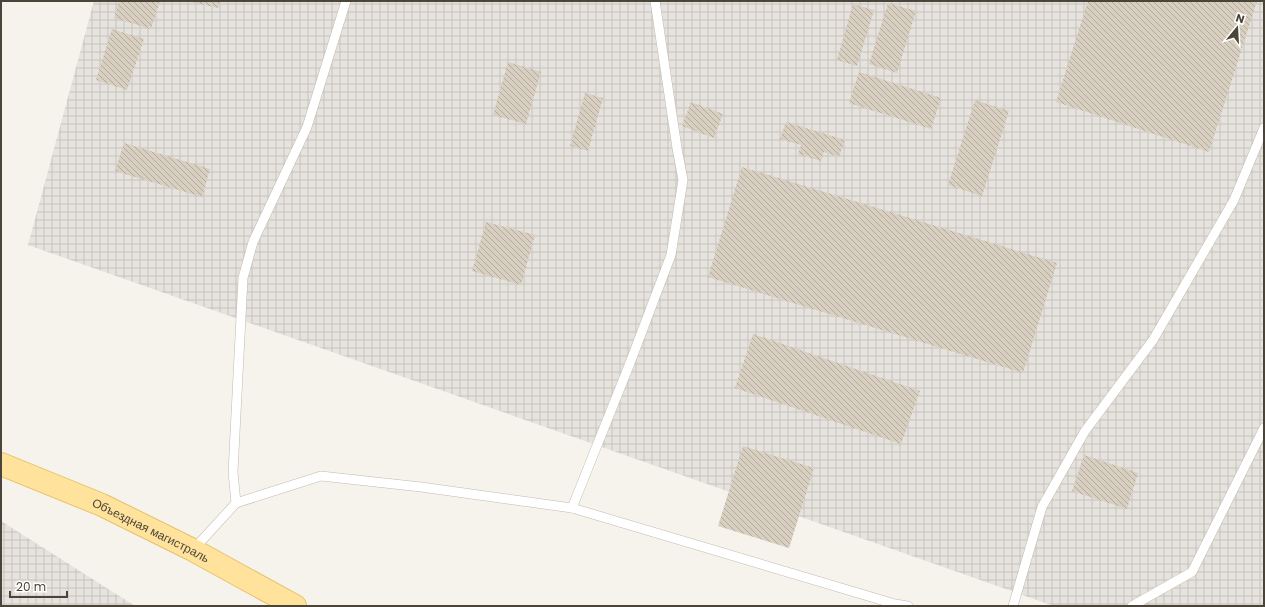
<svg xmlns="http://www.w3.org/2000/svg" width="1265" height="607" font-family="Poppins,sans-serif">
  <style>
    .industrial { fill: url(#industrial-grid) }
    .building { fill: url(#building-back-hatch) }
    .lines { fill: none; stroke-linecap: round; stroke-linejoin: round }
    .lane-casing { stroke: #c2bbae; stroke-width: 10 }
    .primary-casing { stroke: #e6c16a; stroke-width: 24 }
    .lane { stroke: #fff; stroke-width: 9 }
    .primary { stroke: #ffe39c; stroke-width: 22 }
    .labels { text-anchor: middle; dominant-baseline: central; stroke-width: 3; stroke-linejoin: round; paint-order: stroke }
    .street-label { font-size: 12px; fill: #4b4439; stroke: #fff }
  </style>
  <defs>
    <pattern id="industrial-grid" width="8" height="8" patternUnits="userSpaceOnUse"><rect width="8" height="8" fill="#e6e2dd"/><path d="M0 4h8M4 0v8" fill="none" stroke="#c7c3be"/></pattern>
    <pattern id="building-back-hatch" width="6" height="6" patternUnits="userSpaceOnUse"><rect width="6" height="6" fill="#d8cfc1"/><path d="M-1 5l2 2M0 0l6 6M5-1l2 2" fill="none" stroke="#b1aa9e"/></pattern>
  </defs>
  <rect width="100%" height="100%" fill="#f6f3ec"/>
  <g class="industrial">
    <path d="M94,1H1264V606H1054L28,245Z"/>
    <path d="M1,521L135,606H1Z"/>
  </g>
  <g class="building">
    <path d="M119,1H160L151,29L114,18Z"/>
    <path d="M188,1H220L218,8Z"/>
    <path d="M1088,1H1257L1209,152L1056,102Z"/>
    <path d="M888,3L916,11L897,73L869,64Z"/>
    <path d="M853,4L874,10L857,66L837,60Z"/>
    <path d="M112,29L144,39L127,90L96,80Z"/>
    <path d="M508,62L541,72L526,124L493,115Z"/>
    <path d="M859,72L941,98L931,129L849,103Z"/>
    <path d="M585,93L603,98L588,151L570,146Z"/>
    <path d="M975,100L1009,111L982,196L948,185Z"/>
    <path d="M691,102L723,114L714,138L682,126Z"/>
    <path d="M786,122L845,140L839,157L824,152L821,161L798,154L801,145L780,139Z"/>
    <path d="M124,143L210,169L202,197L115,171Z"/>
    <path d="M742,167L1057,263L1023,373L708,277Z"/>
    <path d="M486,222L535,235L521,285L472,271Z"/>
    <path d="M753,334L920,391L901,444L735,388Z"/>
    <path d="M743,446L814,468L789,548L718,526Z"/>
    <path d="M1084,455L1138,473L1127,509L1072,491Z"/>
  </g>
  <g class="lines">
    <g class="lane-casing">
      <g id="lane">
        <path d="M236,503L321,476L421,487L572,508L630,363L671,255L683,180L677,148L655,1"/>
        <path d="M572,508L895,604L908,606"/>
        <path d="M193,550L236,503L233,472L243,278L253,242L307,127L346,1"/>
        <path d="M1013,606L1042,507L1085,431L1153,340L1234,200L1264,128"/>
        <path d="M1132,606L1192,572L1264,428"/>
      </g>
    </g>
    <g class="primary-casing">
      <g id="primary">
        <path id="s1" d="M1,464L102,505L193,550L295,606"/>
      </g>
    </g>
    <use href="#lane" class="lane"/>
    <use href="#primary" class="primary"/>
  </g>
  <g class="labels">
    <g class="street-label">
      <text stroke="none"><textPath href="#s1" startOffset="164">Объездная магистраль</textPath></text>
    </g>
  </g>
  <rect width="1265" height="607" fill="none" stroke="#4b4439" stroke-width="4"/>
  <g transform="translate(1237 28) rotate(18)" stroke="#ffffff" stroke-width="3" paint-order="stroke">
  <path d="M0-3L7 15L0 10L-7 15Z" fill="#4b4439"/>
  <text y="-6" font-size="11" font-weight="bold" text-anchor="middle" fill="#4b4439">N</text>
  </g>
  <path d="M10 591v6h57v-6" fill="none" stroke="#4b4439" stroke-width="2"/>
  <text x="16" y="591" font-size="12" fill="#4b4439" stroke="#ffffff" stroke-width="3" paint-order="stroke">20 m</text>
</svg>
